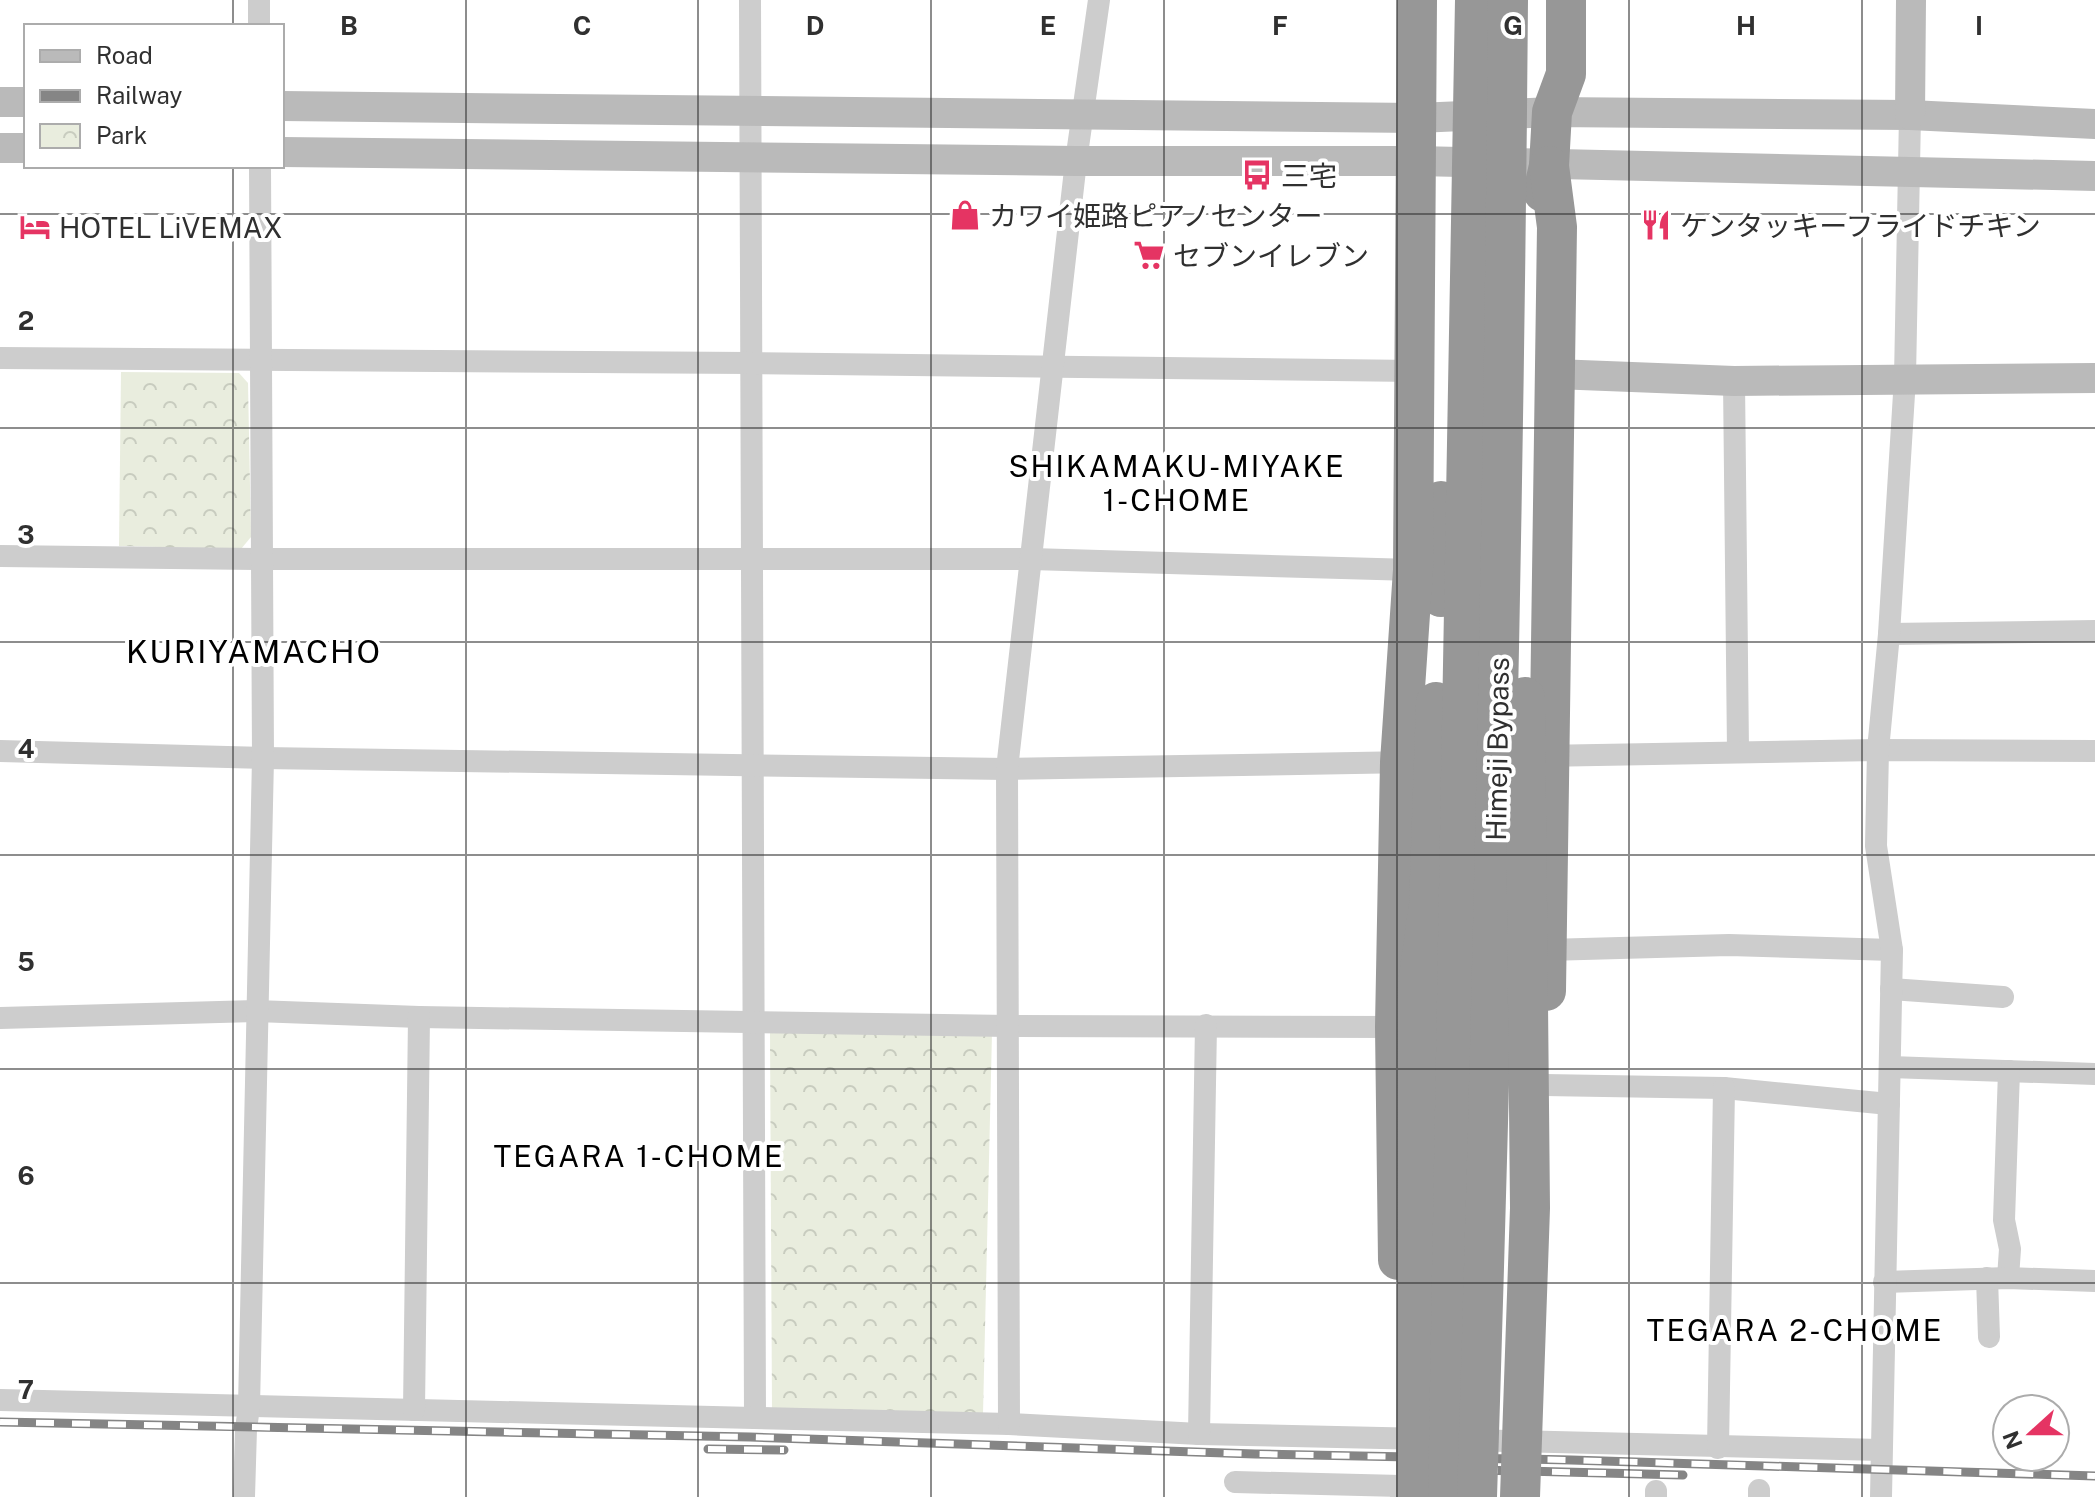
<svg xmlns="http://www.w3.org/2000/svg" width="2095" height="1497" font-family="'Public Sans','Noto Sans JP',sans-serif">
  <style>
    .park { fill: url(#park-crowns) }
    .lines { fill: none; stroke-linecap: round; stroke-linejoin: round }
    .street { stroke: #cdcdcd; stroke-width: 22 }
    .secondary { stroke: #bababa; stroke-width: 30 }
    .highway { stroke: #979797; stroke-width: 40 }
    .rail-casing { stroke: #858585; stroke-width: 9 }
    .rail { stroke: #fff; stroke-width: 6; stroke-dasharray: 18; stroke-linecap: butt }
    .highway-bridge { stroke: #979797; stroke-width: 40 }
    .grid { fill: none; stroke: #303030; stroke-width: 2; stroke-opacity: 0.55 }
    .labels { text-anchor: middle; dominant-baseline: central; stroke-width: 8; stroke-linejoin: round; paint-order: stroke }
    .poi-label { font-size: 28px; fill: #303030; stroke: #fff; text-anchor: start }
    .street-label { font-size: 28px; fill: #303030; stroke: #fff }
    .neighbourhood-label { font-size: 30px; letter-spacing: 2px; fill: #000; stroke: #fff }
    .quarter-label { font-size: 32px; letter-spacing: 2px; fill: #000; stroke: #fff }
    .grid-label { font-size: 26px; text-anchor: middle; font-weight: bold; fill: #303030; stroke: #fff; stroke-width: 8; stroke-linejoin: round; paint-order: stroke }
  </style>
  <defs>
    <pattern id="park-crowns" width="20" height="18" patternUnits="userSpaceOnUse" patternTransform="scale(2)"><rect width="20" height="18" fill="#e9edde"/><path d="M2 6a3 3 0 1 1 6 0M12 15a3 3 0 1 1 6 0" fill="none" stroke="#c8ccbf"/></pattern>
  </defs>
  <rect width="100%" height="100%" fill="#fff"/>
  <g class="park">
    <path d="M121,372L239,373L248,383L251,537L241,549L119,546Z"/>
    <path d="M770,1032L992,1033L983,1414L772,1412Z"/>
  </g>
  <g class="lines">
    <g class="street">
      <path d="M259,0V26"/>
      <path d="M750,0L755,1418"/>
      <path d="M0,358L750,363L1415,371"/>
      <path d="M1734,381L1738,751"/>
      <path d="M0,556L262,559H1031L1413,570"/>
      <path d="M1889,634L2095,631"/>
      <path d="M0,751L263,758L1007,769L1411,762"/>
      <path d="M1541,756L1878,750L2095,751"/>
      <path d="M1547,950L1729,945L1892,950"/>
      <path d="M1891,989L2003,997"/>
      <path d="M0,1018L256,1011L419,1017L1009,1026L1404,1027"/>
      <path d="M1890,1067L2095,1074"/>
      <path d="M1544,1085L1724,1088L1889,1104"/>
      <path d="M1987,1278L1989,1337"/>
      <path d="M2008,1278L2010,1249L2004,1220L2009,1071"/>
      <path d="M1884,1282L2008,1278L2095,1281"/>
      <path d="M0,1400L1009,1424L1199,1434L1426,1439"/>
      <path d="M414,1410L419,1017"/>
      <path d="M1009,1424L1007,769L1076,161L1099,0"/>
      <path d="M1199,1434L1206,1025"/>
      <path d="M1469,1440L1881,1450"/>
      <path d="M1718,1448L1724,1088"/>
      <path d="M1235,1482L1401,1486V1497"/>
      <path d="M1656,1491V1497"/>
      <path d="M244,1497L246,1429L249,1407L263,758L260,166"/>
      <path d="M1759,1497V1490"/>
      <path d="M1881,1497L1892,950L1876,846L1878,750L1889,634L1905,378L1910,115"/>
    </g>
    <g class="secondary">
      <path d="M0,102H26"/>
      <path d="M282,106L1417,118L1552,112L1910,115L2095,124"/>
      <path d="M1910,115L1911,0"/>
      <path d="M0,148H26"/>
      <path d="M282,152L1076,161H1417L2095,176"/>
      <path d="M1555,374L1734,381L2095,378"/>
    </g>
    <g class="highway">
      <path d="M1543,192L1549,166L1552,112L1566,74V0"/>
      <path d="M1441,597V501"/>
      <path d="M1546,991L1557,227L1549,166"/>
      <path d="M1398,1260L1395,1027L1400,762L1413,570L1417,0"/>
    </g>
    <g class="rail-casing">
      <g id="rail">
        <path d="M0,1422L750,1437L1255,1454L1571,1460L2095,1476"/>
        <path d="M708,1449L784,1450"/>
        <path d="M1480,1470L1683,1475"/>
      </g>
    </g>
    <use href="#rail" class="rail"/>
    <g class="highway-bridge">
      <path d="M1416,1497L1418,983L1429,905L1436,702"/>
      <path d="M1448,1497L1475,0"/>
      <path d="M1477,1497C1493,998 1504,499 1508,0"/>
      <path d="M1520,1497L1530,1208L1525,697"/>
    </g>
  </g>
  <path class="grid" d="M233,0V26M466,0V1497M698,0V1497M931,0V1497M1164,0V1497M1397,0V1497M1629,0V1497M1862,0V1497M233,166V1497M0,214H2095M0,428H2095M0,642H2095M0,855H2095M0,1069H2095M0,1283H2095"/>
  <defs>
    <g id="bus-bare" transform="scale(2.4)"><path d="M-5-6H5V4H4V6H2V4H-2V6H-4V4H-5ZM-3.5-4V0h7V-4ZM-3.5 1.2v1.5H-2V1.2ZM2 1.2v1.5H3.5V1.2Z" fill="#e53463" stroke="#fff" stroke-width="2.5" paint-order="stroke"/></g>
    <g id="shop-bare" transform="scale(2.4)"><path d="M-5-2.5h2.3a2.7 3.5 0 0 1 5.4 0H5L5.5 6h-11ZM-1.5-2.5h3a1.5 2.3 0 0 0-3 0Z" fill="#e53463" stroke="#fff" stroke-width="2.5" paint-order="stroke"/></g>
    <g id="restaurant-bare" transform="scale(2.4)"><path d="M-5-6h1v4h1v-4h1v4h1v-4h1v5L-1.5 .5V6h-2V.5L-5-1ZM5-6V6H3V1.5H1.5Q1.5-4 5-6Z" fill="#e53463" stroke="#fff" stroke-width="2.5" paint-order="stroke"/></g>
    <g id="hotel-bare" transform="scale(2.4)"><path d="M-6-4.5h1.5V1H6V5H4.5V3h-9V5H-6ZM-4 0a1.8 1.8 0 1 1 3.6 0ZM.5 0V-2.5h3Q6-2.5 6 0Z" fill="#e53463" stroke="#fff" stroke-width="2.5" paint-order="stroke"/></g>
    <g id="supermarket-bare" transform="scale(2.4)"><path d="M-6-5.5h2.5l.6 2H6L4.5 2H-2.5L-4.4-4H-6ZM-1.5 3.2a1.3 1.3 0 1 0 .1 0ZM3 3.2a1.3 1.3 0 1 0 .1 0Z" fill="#e53463" stroke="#fff" stroke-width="2.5" paint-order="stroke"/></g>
  </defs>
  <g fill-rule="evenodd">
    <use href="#bus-bare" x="1257" y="175"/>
    <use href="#shop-bare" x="965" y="215"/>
    <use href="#restaurant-bare" x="1656" y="225"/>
    <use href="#hotel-bare" x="35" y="227"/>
    <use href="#supermarket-bare" x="1149" y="255"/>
  </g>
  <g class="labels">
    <g class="poi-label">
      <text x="1281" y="175">三宅</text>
      <text x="989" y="215">カワイ姫路ピアノセンター</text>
      <text x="1680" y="225">ケンタッキーフライドチキン</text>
      <text x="59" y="227">HOTEL LiVEMAX</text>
      <text x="1173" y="255">セブンイレブン</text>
    </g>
    <g class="street-label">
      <text transform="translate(1497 749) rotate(-89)">Himeji Bypass</text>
    </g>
    <g class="neighbourhood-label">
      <text x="1177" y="466">SHIKAMAKU-MIYAKE<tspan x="1177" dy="34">1-CHOME</tspan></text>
      <text x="639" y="1156">TEGARA 1-CHOME</text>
      <text x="1795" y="1330">TEGARA 2-CHOME</text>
    </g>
    <g class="quarter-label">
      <text x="254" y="651">KURIYAMACHO</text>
    </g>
  </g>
  <g class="grid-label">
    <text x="349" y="35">B</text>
    <text x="582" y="35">C</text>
    <text x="815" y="35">D</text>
    <text x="1048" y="35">E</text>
    <text x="1280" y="35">F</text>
    <text x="1513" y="35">G</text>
    <text x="1746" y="35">H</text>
    <text x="1979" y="35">I</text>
    <text x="26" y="330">2</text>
    <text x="26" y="544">3</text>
    <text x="26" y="758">4</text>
    <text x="26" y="971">5</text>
    <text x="26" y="1185">6</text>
    <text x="26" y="1399">7</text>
  </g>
  <rect x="24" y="24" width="260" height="144" fill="#ffffff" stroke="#acacac" stroke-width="2"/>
  <rect x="40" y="50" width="40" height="12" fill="#bababa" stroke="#acacac" stroke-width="2"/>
  <text x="96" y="64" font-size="24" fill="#303030">Road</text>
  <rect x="40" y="90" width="40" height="12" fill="#858585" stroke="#acacac" stroke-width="2"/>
  <text x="96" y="104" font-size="24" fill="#303030">Railway</text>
  <rect x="40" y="124" width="40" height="24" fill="url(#park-crowns)" stroke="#acacac" stroke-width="2"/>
  <text x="96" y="144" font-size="24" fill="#303030">Park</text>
  <g transform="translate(2031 1433) rotate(249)"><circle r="38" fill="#ffffff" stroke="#acacac" stroke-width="2"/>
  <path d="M0-6L14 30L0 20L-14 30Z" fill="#e53463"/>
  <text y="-12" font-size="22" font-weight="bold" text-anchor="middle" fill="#303030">N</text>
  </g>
</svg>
